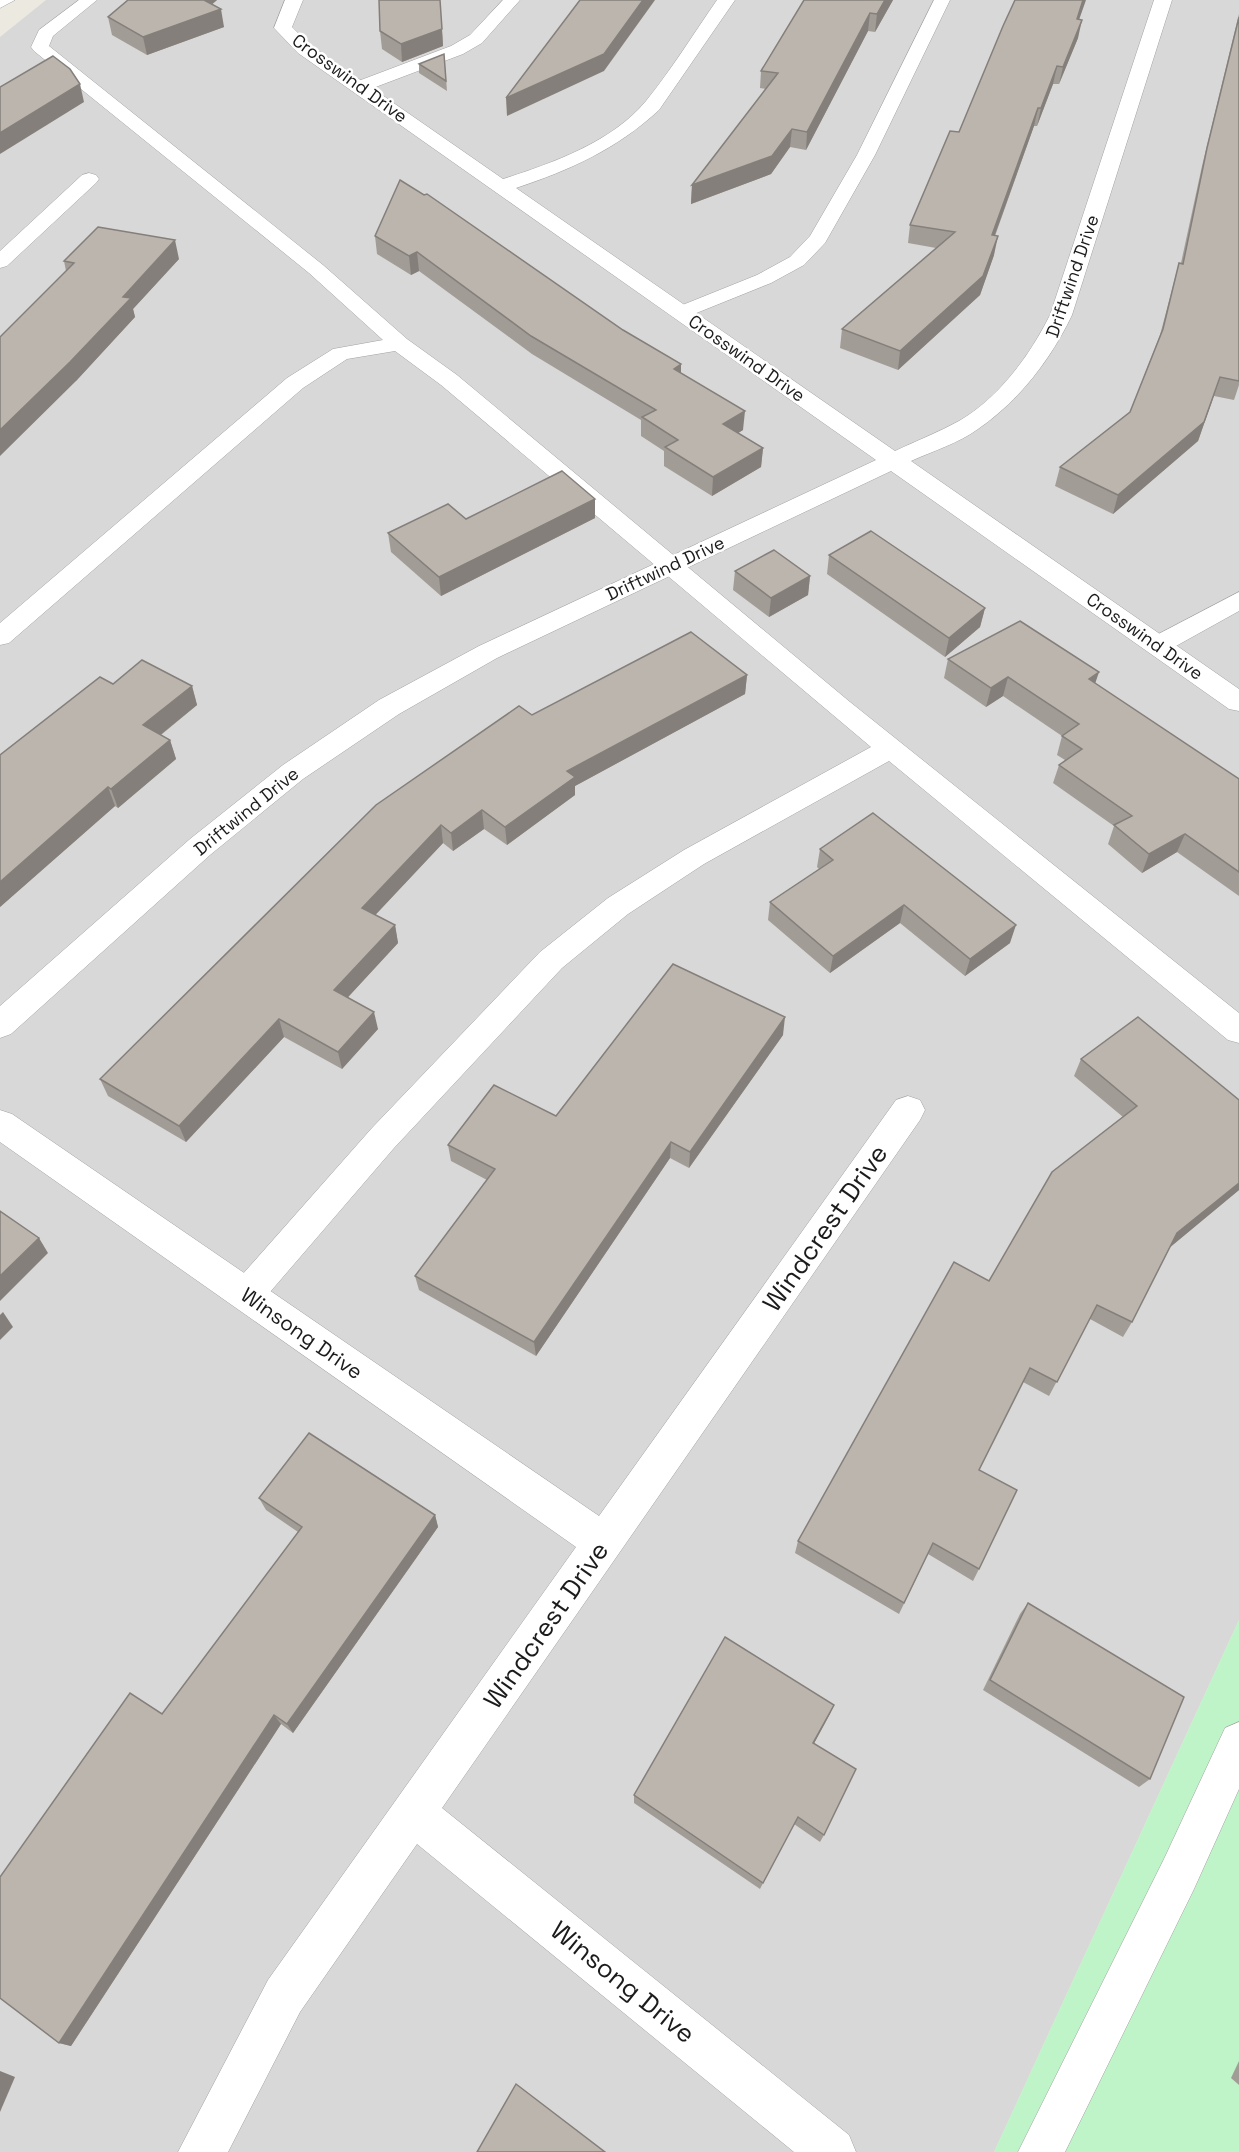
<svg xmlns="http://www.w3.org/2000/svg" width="1239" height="2152" font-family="'Space Grotesk',sans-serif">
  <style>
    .residential { fill: #d9d8d8 }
    .park { fill: #bff4c8 }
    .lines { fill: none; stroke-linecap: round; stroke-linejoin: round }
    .lane-casing { stroke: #a2a2a2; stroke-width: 1 }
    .street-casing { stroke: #a2a2a2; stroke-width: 1 }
    .lane { fill: #fff; fill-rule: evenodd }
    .street { fill: #fff; fill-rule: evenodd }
    .wall { fill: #a29c96 }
    .shaded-wall { fill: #847f7a }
    .building { fill: #bcb5ae; stroke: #847f7a; stroke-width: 1.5 }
    .labels { text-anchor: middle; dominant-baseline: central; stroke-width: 5; stroke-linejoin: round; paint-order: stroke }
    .far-street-label { font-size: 18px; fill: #1b1b1b; stroke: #fff }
    .street-label { font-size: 21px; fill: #1b1b1b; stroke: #fff }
    .near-street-label { font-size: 26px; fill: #1b1b1b; stroke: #fff }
  </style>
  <rect width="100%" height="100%" fill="#ece9e1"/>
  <path class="residential" d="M46,0H1239V1620L994,2152H0V37Z"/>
  <path class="park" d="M1239,1620V2152H994Z"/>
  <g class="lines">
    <g class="lane-casing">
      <g id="lane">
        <path d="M79,0H97L53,36L49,46L323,265L407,339L457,375L850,702L1239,1013V1043L1228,1040L889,761L704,864L628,914L562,968L394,1148L258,1306L246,1311L234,1306L229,1295L234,1284L372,1128L540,952L608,898L684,850L871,747L441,385L395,351L347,359L303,388L9,643L0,645V623L287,378L333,349L383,340L309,273L34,51L31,47L39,30Z"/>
        <path d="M503,0H520L482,43L463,54L365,91H353L350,87L353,83L451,46L470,35Z"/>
        <path d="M934,0H950L875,155L825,243L804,265L771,283L689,316H675L672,312L675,308L757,275L790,257L810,236L857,155Z"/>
        <path d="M1239,592V611L1167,651L1158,653L1149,651L1145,645L1149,639Z"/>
        <path d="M1239,1722V1789L1194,1889L1065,2152H1018L1164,1859L1225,1728Z"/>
      </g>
    </g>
    <g class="street-casing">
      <g id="street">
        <path d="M0,0H15L0,8Z"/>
        <path d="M285,0H303L292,27L310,45L503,179C553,163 612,142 646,101C672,69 694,33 717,0H735L659,110C617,149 570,170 516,188L895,451C916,441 939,432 959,421C999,398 1030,355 1050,315L1154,0H1172L1072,315C1051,359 1019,401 978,429C959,443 933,451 911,461L1239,689V711L1229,709L891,471L497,658L399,714L303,779L210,855L11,1034L0,1038V1006L190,839L283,765L379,700L479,646L876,460L298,53L274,28Z"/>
        <path d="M89,173L96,175L99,179L96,183L7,266L0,268V251L82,175Z"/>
        <path d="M908,1096L920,1100L925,1110L920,1120L442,1808L849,2135L856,2152H794L417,1844L300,2012L228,2152H178L268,1980L576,1547L0,1142V1110L12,1114L599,1516L896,1100Z"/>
      </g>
    </g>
    <use href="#lane" class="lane"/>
    <use href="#street" class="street"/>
  </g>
  <g class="wall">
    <path d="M128,0H217L212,4L224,27L147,55L112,35L108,17Z"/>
    <path d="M440,0L443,46L402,62L382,49L380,31Z"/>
    <path d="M804,0H893L875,32L868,31L806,150L790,147L771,174L691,204L692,185L766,89L760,88L761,71Z"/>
    <path d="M1239,14V385L1234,400L1214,396L1198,441L1113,514L1055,486L1060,467L1130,412L1160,335L1179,263H1181L1202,166Z"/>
    <path d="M1079,20L1078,38L1059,84H1053L1037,126H1034L995,236L994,255L980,295L898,370L840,348L842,329L936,248L908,243L910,225L959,132Z"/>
    <path d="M444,54L447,91L419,73V64Z"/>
    <path d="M375,236L623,330L681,364V373L743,430L738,433L763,448L761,467L712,496L664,466V451L641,436V420L532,354L419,271L411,275L377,254Z"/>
    <path d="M179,259L133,309L135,317L76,381L66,271L64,261Z"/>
    <path d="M595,499V518L441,596L391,552L388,533L466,519Z"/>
    <path d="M829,555L985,608L980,627L945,657L827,574Z"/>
    <path d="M735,571L810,576L808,595L769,617L733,590Z"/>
    <path d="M948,659L1095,683L1239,779V896L1177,852L1142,873L1108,844L1114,826L1053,783L1059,765L1065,760L1057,755L1062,736L1003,696L986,707L944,678Z"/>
    <path d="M747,675L745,694L575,786V795L507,845L484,829L453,851L443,843L375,915L395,925L398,943L348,997L378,1029L342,1069L284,1037L186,1142L108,1096L100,1079L532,715Z"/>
    <path d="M113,684L192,686L197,705L161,735L170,740L176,759L118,808L115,806L0,907V755Z"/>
    <path d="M820,849L1010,943L965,976L900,923L830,973L768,920L770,902L819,869L817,867Z"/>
    <path d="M783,1035L689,1168L670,1158L536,1356L419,1290L415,1276L487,1180L451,1161L448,1145L556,1116Z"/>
    <path d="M1081,1059L1239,1190L1170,1247L1132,1322L1123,1337L1090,1319L1049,1396L1023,1382L979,1470V1569L973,1581L928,1554L899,1614L795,1553L798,1541L989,1281L1123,1117L1074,1076Z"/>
    <path d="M259,1498L435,1515L438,1527L293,1733L281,1724L71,2046L59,2043L298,1532L266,1510Z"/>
    <path d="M1028,1603L1150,1779L1139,1787L983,1690L1020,1614Z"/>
    <path d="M834,1705L814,1743L824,1835L820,1842L794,1824L760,1889L634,1803V1795Z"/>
    <path d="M1239,2061V2085L1231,2078Z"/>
  </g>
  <g class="shaded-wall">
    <path d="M199,0H217L201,14Z"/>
    <path d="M643,0H655L604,71L507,116L506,98Z"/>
    <path d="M885,0H893L875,32L877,14Z"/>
    <path d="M1083,0H1086L1073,37L1077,19Z"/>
    <path d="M221,9L224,27L147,55L143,37Z"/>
    <path d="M870,13L868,31L806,150L807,132Z"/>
    <path d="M1082,20L1078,38L1059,84L1063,67Z"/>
    <path d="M442,29L443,46L402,62L401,44Z"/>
    <path d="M1057,66L1053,84L1037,126L1041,108Z"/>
    <path d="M80,84L84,102L0,154V133Z"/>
    <path d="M1038,108L1034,126L988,254L992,235Z"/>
    <path d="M792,129L790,147L771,174L691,204L692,185Z"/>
    <path d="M998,236L994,255L980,295L898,370L900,351Z"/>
    <path d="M175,240L179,259L133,309L135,317L76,381L0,456V430Z"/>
    <path d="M417,252L419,271L411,275L409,256Z"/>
    <path d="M681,364V383L674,369Z"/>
    <path d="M1220,377L1198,441L1113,514L1118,495Z"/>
    <path d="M745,411L743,430L722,443L723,424Z"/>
    <path d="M763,448L761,467L712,496L713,477Z"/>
    <path d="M595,499V518L441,596L439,577Z"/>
    <path d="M810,576L808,595L769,617L771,598Z"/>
    <path d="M985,608L980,627L945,657L949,638Z"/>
    <path d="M1099,672L1093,690L1089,679Z"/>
    <path d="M747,675L745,694L575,786V795L507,845L505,827L567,771Z"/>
    <path d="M1008,677L1003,696L986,707L991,688Z"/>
    <path d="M192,686L197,705L149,744L143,725Z"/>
    <path d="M170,740L176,759L118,808L111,789Z"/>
    <path d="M108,787L115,806L0,907V882Z"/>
    <path d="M482,810L484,829L453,851L451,833Z"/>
    <path d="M441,825L443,843L365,926L362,908Z"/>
    <path d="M1185,834L1177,852L1142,873L1149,854Z"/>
    <path d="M904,905L900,923L830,973L833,956Z"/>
    <path d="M395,925L398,943L338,1008L334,990Z"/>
    <path d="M1016,925L1010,943L965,976L970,959Z"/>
    <path d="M374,1012L378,1029L342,1069L338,1052Z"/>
    <path d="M785,1017L783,1035L689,1168L690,1152Z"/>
    <path d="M279,1019L284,1037L186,1142L179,1126Z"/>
    <path d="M671,1142L670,1158L536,1356L534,1342Z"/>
    <path d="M1239,1183V1190L1168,1249L1177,1233Z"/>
    <path d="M39,1238L48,1253L0,1301V1276Z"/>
    <path d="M3,1312L13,1327L0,1340V1315Z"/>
    <path d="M435,1515L438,1527L293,1733L287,1724Z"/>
    <path d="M834,1705L830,1714L810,1751L813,1743Z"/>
    <path d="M274,1715L281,1724L71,2046L59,2043Z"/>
    <path d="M0,2071L15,2077L0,2112Z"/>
  </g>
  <g class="building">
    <path d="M128,0H204L221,9L143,37L108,17Z"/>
    <path d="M379,0H440L442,29L401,44L380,31Z"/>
    <path d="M580,0H643L604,54L506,98Z"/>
    <path d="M804,0H885L877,14L870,13L807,132L792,129L772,156L692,185L778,73L761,71Z"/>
    <path d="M1015,0H1083L1077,19L1082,20L1063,67L1057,66L1041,108H1038L992,235L998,236L983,276L900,351L842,329L955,232L910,225L950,131L959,132L1003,26Z"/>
    <path d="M1239,17V381L1220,377L1204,422L1118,495L1060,467L1130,412L1163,329L1179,263L1183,264L1207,148Z"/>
    <path d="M444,54L446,81L419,64Z"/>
    <path d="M53,56L70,69L80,84L0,133V87Z"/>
    <path d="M400,180L424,195L427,194L623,330L681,364L674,369L745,411L723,424L763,448L713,477L665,447L678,440L642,417L656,410L531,336L417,252L409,256L375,236Z"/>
    <path d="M98,227L175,240L123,297L131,298L70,362L0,430V337L74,263L64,261Z"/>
    <path d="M562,471L595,499L439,577L388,533L448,504L466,519Z"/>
    <path d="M871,531L985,608L949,638L829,555Z"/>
    <path d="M774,550L810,576L771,598L735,571Z"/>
    <path d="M1020,621L1099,672L1089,679L1239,779V872L1185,834L1149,854L1114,825L1132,816L1059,765L1082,749L1062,736L1079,724L1008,677L991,688L948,659Z"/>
    <path d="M691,632L747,675L567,771L575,777L505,827L482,810L451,833L441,825L362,908L395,925L334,990L374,1012L338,1052L279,1019L179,1126L100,1079L376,805L519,706L532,715Z"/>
    <path d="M142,660L192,686L143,725L170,740L111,789L108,787L0,882V755L100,677L113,684Z"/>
    <path d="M873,813L1016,925L970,959L904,905L833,956L770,902L833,860L820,849Z"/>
    <path d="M673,964L785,1017L690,1152L671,1142L534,1342L415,1276L495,1169L448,1145L494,1085L556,1116Z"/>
    <path d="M1138,1017L1239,1100V1183L1177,1233L1132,1322L1097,1305L1057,1382L1030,1368L979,1470L1017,1490L979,1569L933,1543L904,1603L798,1541L954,1262L989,1281L1052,1172L1137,1106L1081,1059Z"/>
    <path d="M0,1211L39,1238L0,1276Z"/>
    <path d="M309,1433L435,1515L287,1724L274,1715L59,2043L0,1998V1877L130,1693L162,1714L302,1527L259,1498Z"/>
    <path d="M1028,1603L1184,1697L1150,1779L990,1680Z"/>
    <path d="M725,1637L834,1705L813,1743L856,1769L824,1835L798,1817L763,1883L634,1795Z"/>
    <path d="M516,2084L605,2152H477Z"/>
  </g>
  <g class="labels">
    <g class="far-street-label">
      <text transform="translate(350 78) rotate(36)">Crosswind Drive</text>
      <text transform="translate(1072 276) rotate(-71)">Driftwind Drive</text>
      <text transform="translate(747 358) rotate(35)">Crosswind Drive</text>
      <text transform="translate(665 568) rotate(-25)">Driftwind Drive</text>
      <text transform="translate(1145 636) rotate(35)">Crosswind Drive</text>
      <text transform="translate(246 811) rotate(-39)">Driftwind Drive</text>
    </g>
    <g class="street-label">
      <text transform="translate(302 1333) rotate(35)">Winsong Drive</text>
    </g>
    <g class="near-street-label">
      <text transform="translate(825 1228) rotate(-55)">Windcrest Drive</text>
      <text transform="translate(546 1625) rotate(-55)">Windcrest Drive</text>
      <text transform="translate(623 1982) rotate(39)">Winsong Drive</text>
    </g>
  </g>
</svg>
